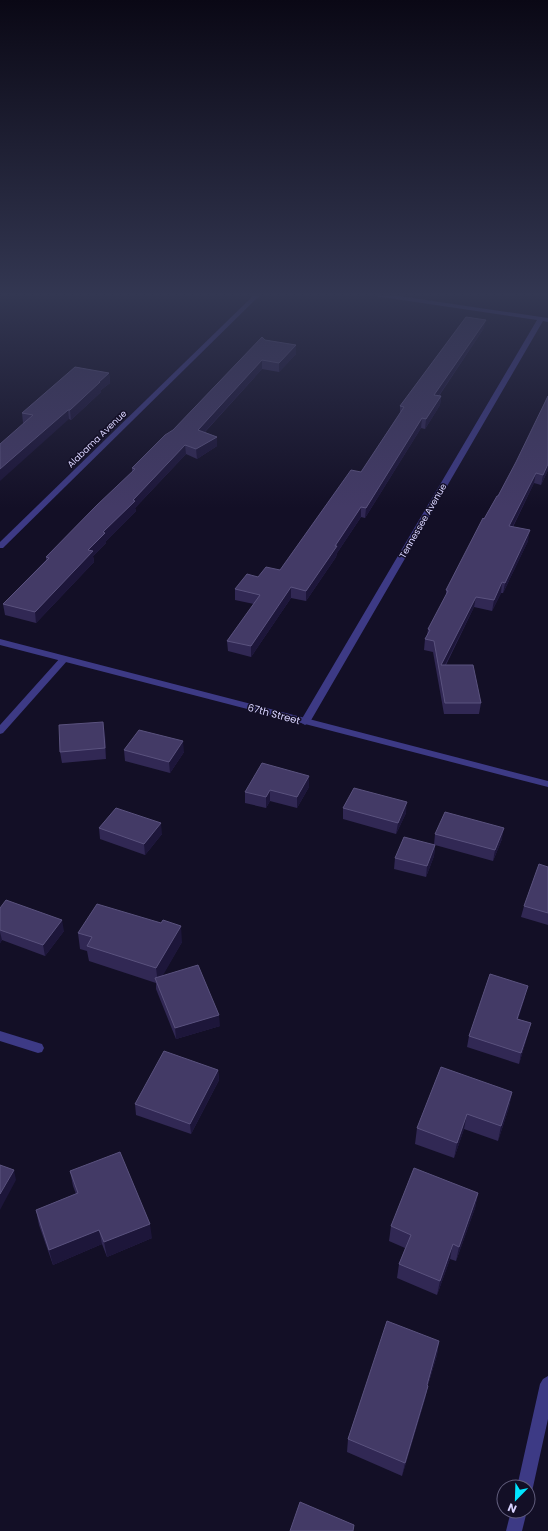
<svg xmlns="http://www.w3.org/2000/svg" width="548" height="1531" font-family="Poppins,sans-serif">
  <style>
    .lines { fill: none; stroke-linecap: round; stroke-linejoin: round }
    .minor { fill: #3d3a85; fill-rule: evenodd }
    .tertiary { fill: #3d3a85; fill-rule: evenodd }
    .wall { fill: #312854 }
    .shaded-wall { fill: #1d163a }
    .building { fill: #433a66; stroke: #5a527e }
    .labels { text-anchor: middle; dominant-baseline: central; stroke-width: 3; stroke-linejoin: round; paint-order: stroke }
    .far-street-label { font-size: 9px; fill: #d9d4ff; stroke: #130f26 }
    .street-label { font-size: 10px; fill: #d9d4ff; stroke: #130f26 }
  </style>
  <rect width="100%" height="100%" fill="#130f26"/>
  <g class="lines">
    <g class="minor">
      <path d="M255,294H261L3,548H0V542Z"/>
      <path d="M372,294H386L541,317L548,318V322L543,321L310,722L305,725L300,722L537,320L375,296Z"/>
      <path d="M64,656L69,659L67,661L3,733L0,734V725L61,657Z"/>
      <path d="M0,1031L42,1044L44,1048L42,1052L38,1053L0,1041Z"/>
      <path d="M548,1376V1419L533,1487L531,1493L528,1494V1487H517L540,1384L543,1379Z"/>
      <path d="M511,1511H527L522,1531H506Z"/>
    </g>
    <path class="tertiary" d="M0,639L548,781V787L0,645Z"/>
  </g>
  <g class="wall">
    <path d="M484,328L439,396H441L440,405L425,429L421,428L365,518L361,517L337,553L336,557L306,601L291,598L251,657L228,651L227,641L254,604L235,600V589L258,577L280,570L361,472L400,414V406Z"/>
    <path d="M265,340L296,345V354L279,372L262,369L205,432L217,437V446L197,459L186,454L135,508L136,511L106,541V543L93,556L94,562L36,623L5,615L3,604L46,560V557L132,472V468L173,430Z"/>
    <path d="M109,373L110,383L101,390V392L71,420L69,419L23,423L22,413Z"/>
    <path d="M516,462L548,470L541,485L534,483L513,527L528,541L503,593H501L492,611L474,607L446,665L481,703L479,714H444L433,652L424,650L425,639L427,636L428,629L446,596V590L484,519L498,496Z"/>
    <path d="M105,733L106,759L62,763L60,752Z"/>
    <path d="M124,750L184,752L170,773L125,761Z"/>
    <path d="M309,787L297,808L270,801L266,808L245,803V792Z"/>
    <path d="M343,808L406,813L396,834L343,819Z"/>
    <path d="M99,828L162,834L145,855L100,839Z"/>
    <path d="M435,834L502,839L493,861L435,845L434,856L426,877L394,869L395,858L434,845Z"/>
    <path d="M548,867V925L521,917L524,906Z"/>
    <path d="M0,908L64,931L45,956L2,940L0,943Z"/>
    <path d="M78,933L182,942L162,976L220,1026L176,1039L156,989V983L89,961L87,951L80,949Z"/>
    <path d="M525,997L518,1019L531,1023L528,1034L519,1064L467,1047L469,1036Z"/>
    <path d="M218,1070L219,1080L191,1134L136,1115L135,1104Z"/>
    <path d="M512,1092L509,1107L498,1141L464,1129L454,1158L415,1144L417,1128Z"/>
    <path d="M70,1171L152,1238L107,1257L102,1244L53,1265L39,1225L36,1210L76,1194L73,1186Z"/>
    <path d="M478,1193L475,1208L456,1261L450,1259L437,1295L397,1278L399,1264L405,1248L389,1241L391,1226Z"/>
    <path d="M439,1341L437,1355L428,1385L425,1399L402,1476L347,1452L348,1439Z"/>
  </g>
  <g class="shaded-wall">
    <path d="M486,320L484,328L433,404L434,395Z"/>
    <path d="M296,345V354L279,372V363Z"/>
    <path d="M262,360V369L198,439V430Z"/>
    <path d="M109,373L110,383L101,390V392L71,420L70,410Z"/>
    <path d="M441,396L440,405L425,429L426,419Z"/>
    <path d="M68,410L69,419L0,481V469Z"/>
    <path d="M422,418L421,428L365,518L366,508Z"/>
    <path d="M217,437V446L197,459L196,449Z"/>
    <path d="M185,445L186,454L135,508L136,511L106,541V543L93,556L94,562L36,623L35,612L103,532Z"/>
    <path d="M548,464V470L541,485L543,475Z"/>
    <path d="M536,473L534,483L508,536L509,526Z"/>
    <path d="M361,507V517L337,553L336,557L306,601V591Z"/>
    <path d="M530,530L528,541L503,593L505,583Z"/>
    <path d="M502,582L501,593L492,611L494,600Z"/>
    <path d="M291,587V598L251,657V646Z"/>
    <path d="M476,597L474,607L440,675L441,665Z"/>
    <path d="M103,722L105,733L106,759L105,748Z"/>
    <path d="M183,741L184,752L170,773L169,762Z"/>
    <path d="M309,776V787L297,808V797Z"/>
    <path d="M270,790V801L266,808V797Z"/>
    <path d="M407,802L406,813L396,834L398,823Z"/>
    <path d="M161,823L162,834L145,855L144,844Z"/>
    <path d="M504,828L502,839L493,861L495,850Z"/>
    <path d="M435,845L434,856L426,877L427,866Z"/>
    <path d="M62,920L64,931L45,956L43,945Z"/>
    <path d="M181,926L182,942L158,984L156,968Z"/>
    <path d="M0,932L2,940L0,943Z"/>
    <path d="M528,986L525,997L515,1029L517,1019Z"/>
    <path d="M219,1015L220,1026L176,1039L175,1028Z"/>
    <path d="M531,1023L528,1034L519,1064L521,1053Z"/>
    <path d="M218,1070L219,1080L191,1134L190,1124Z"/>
    <path d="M512,1092L509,1107L498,1141L501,1126Z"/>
    <path d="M467,1114L464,1129L454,1158L457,1143Z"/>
    <path d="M14,1170L16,1180L0,1210V1194Z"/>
    <path d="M478,1193L475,1208L456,1261L459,1247Z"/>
    <path d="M150,1224L152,1238L107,1257L104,1242Z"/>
    <path d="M99,1230L102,1244L53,1265L49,1250Z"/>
    <path d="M453,1244L450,1259L437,1295L440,1281Z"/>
    <path d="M439,1341L437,1355L424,1398L427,1385Z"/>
    <path d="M428,1386L425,1399L402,1476L405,1463Z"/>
  </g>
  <g class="building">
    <path d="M466,317L486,320L434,395L441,396L426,419L422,418L366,508L361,507L335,546H337L306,591L291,587L251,646L227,641L260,595L235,589L247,574L258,577L266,567L280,570L351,470L361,472L404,407L400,406Z"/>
    <path d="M262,337L265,340L296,345L279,363L262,360L198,430L217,437L196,449L185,445L133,500L135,501L103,532L105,533L88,550L93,551L35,612L3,604L49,558L46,557L97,505L135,469L132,468L165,435L173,430Z"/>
    <path d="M75,367L109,373L99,382H100L70,410H68L0,469V444L33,415L22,413Z"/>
    <path d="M548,396V464L543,475L536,473L509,526L530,530L505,583L502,582L494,600L476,597L441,665H473L481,703H445L434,641L425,639L430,630L428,629L448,591L446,590L483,518L484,519L497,496H498L516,462Z"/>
    <path d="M103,722L105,748L60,752L59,725Z"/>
    <path d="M139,730L183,741L169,762L124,750Z"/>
    <path d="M262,763L309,776L297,797L270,790L266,797L245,792Z"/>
    <path d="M354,788L407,802L398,823L343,808Z"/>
    <path d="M116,808L161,823L144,844L99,828Z"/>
    <path d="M445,812L504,828L495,850L435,834Z"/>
    <path d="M404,837L435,845L427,866L395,858Z"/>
    <path d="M539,864L548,867V913L524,906Z"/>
    <path d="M6,900L62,920L43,945L0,930V908Z"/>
    <path d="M97,904L161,923L163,920L181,926L156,968L87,946L92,937L78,933Z"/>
    <path d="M198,965L219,1015L175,1028L155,978Z"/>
    <path d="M490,974L528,986L517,1019L531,1023L521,1053L469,1036Z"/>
    <path d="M164,1051L218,1070L190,1124L135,1104Z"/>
    <path d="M441,1067L512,1092L501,1126L467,1114L457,1143L417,1128Z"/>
    <path d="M120,1152L150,1224L104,1242L99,1230L49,1250L36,1210L78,1193L70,1171Z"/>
    <path d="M0,1165L14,1170L0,1194Z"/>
    <path d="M414,1168L478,1193L459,1247L453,1244L440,1281L399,1264L411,1235L391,1226Z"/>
    <path d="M387,1321L439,1341L427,1385L428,1386L405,1463L348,1439Z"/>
    <path d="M300,1502L354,1525L353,1531H290Z"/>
  </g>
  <linearGradient id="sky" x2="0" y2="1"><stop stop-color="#0a0815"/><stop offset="0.58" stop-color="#333752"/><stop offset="1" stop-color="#333752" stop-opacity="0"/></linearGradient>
  <rect width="548" height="508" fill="url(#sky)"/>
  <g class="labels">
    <g class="far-street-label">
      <text transform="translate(97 439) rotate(-44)">Alabama Avenue</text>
      <text transform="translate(423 521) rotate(-60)">Tennessee Avenue</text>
    </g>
    <g class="street-label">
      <text transform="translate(274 714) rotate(15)">67th Street</text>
    </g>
  </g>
  <g transform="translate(516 1499) rotate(203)"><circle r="19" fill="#130f26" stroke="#625e7d"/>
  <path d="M0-3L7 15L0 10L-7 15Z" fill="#00e5ff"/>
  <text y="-6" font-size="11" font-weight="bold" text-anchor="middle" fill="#d9d4ff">N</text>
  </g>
</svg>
